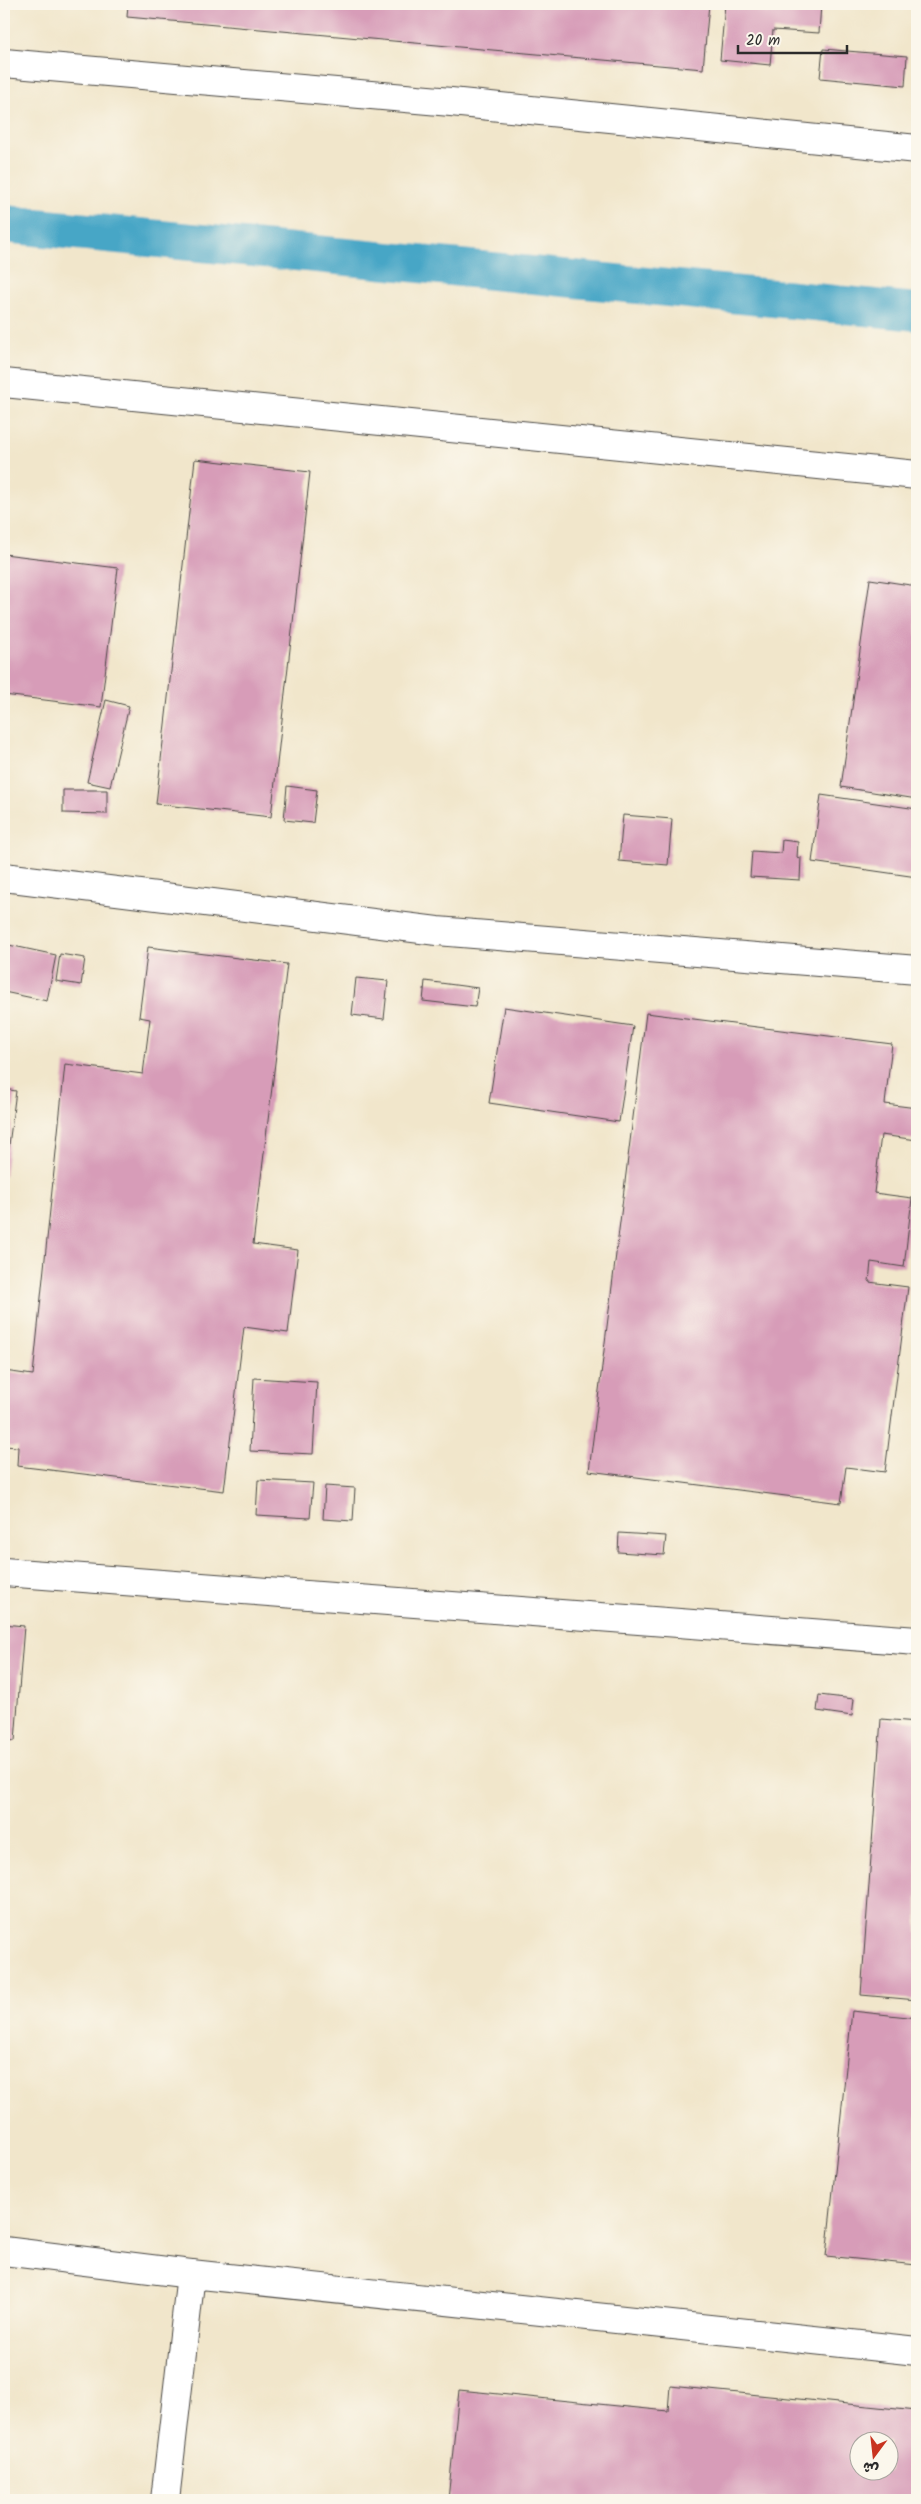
<svg xmlns="http://www.w3.org/2000/svg" width="921" height="2504" font-family="Kalam,'Playpen Sans Arabic',sans-serif">
  <style>
    .lines { fill: none; stroke-linecap: round; stroke-linejoin: round }
    .canal { stroke: #47a6c6; stroke-width: 38 }
    .building { fill: #d79cb8; fill-rule: evenodd }
    .street-casing { stroke: #494743; stroke-width: 30 }
    .street { stroke: #fff; stroke-width: 28 }
  </style>
  <rect width="100%" height="100%" fill="#fbf7ec"/>
  <filter id="ink" filterUnits="userSpaceOnUse"><feTurbulence type="fractalNoise" baseFrequency=".02" numOctaves="2"/><feDisplacementMap in="SourceGraphic" scale="10" xChannelSelector="R" yChannelSelector="G"/><feConvolveMatrix kernelMatrix="1 2 1 2 8 2 1 2 1" color-interpolation-filters="sRGB"/></filter>
  <filter id="wash" filterUnits="userSpaceOnUse"><feTurbulence type="fractalNoise" baseFrequency=".0096" numOctaves="4" result="noise"/><feDisplacementMap in="SourceGraphic" scale="20" xChannelSelector="R" yChannelSelector="G"/><feGaussianBlur stdDeviation="1.12" result="paint"/><feColorMatrix in="noise" values="0 0 0 0 0 0 0 0 0 0 0 0 0 0 0 0 0 1.4 0 .05"/><feComposite in="paint" operator="in"/></filter>
  <g filter="url(#wash)">
    <rect width="100%" height="100%" fill="#f1e6cb"/>
    <g class="lines">
      <path class="canal" d="M4,224L917,312"/>
    </g>
    <g id="blocks">
      <g class="building">
        <path d="M128,4H709L703,69L127,17Z"/>
        <path d="M725,4H821L819,33L773,30L770,65L720,60Z"/>
        <path d="M823,49L907,56L905,86L820,78Z"/>
        <path d="M195,459L310,472L271,817L156,804Z"/>
        <path d="M4,554L118,568L101,707L4,695Z"/>
        <path d="M870,579L917,586V799L841,787Z"/>
        <path d="M106,700L129,706L110,787L87,782Z"/>
        <path d="M287,786L317,790L313,823L284,820Z"/>
        <path d="M63,790H107V814L63,813Z"/>
        <path d="M821,795L917,809V877L812,862Z"/>
        <path d="M623,815L672,819L668,865L619,861Z"/>
        <path d="M782,840L798,842L797,858L801,857L800,880L750,877L752,851L781,853Z"/>
        <path d="M4,944L56,955L47,1001L4,992Z"/>
        <path d="M148,947L287,964L253,1244L298,1250L288,1333L244,1327L224,1491L17,1466L18,1447L4,1446V1371L33,1375L65,1064L143,1074L150,1019L139,1017Z"/>
        <path d="M60,954L85,958L81,985L56,981Z"/>
        <path d="M356,978L388,981L384,1019L352,1015Z"/>
        <path d="M425,981L478,988L475,1007L423,1001Z"/>
        <path d="M504,1007L633,1026L619,1122L489,1103Z"/>
        <path d="M646,1013L892,1044L885,1104L917,1108V1140L881,1135L874,1193L912,1198L904,1267L871,1262L869,1282L908,1287L885,1472L846,1467L841,1503L589,1471Z"/>
        <path d="M4,1089L16,1091L5,1176H4Z"/>
        <path d="M254,1378L317,1382L313,1454L250,1451Z"/>
        <path d="M258,1480L313,1483L310,1518L256,1515Z"/>
        <path d="M325,1486L355,1488L353,1521L323,1519Z"/>
        <path d="M619,1533L666,1536L664,1555L618,1552Z"/>
        <path d="M4,1624L24,1626L15,1741L4,1740Z"/>
        <path d="M819,1695L854,1699L852,1716L817,1711Z"/>
        <path d="M881,1719L917,1722V2000L861,1995Z"/>
        <path d="M852,2011L917,2018V2265L826,2256Z"/>
        <path d="M670,2386L917,2411V2500H448L459,2390L668,2411ZM858,2442H888V2472H858Z"/>
      </g>
    </g>
  </g>
  <g filter="url(#ink)">
    <use href="#blocks" fill-opacity="0" stroke="#494743" stroke-width="1"/>
    <g class="lines">
      <g class="street-casing">
        <g id="street">
          <path d="M4,63L451,102L917,149"/>
          <path d="M4,383L917,475"/>
          <path d="M4,877L437,931L917,970"/>
          <path d="M4,1572L917,1641"/>
          <path d="M4,2251L191,2274L917,2351"/>
          <path d="M165,2500L191,2274"/>
        </g>
      </g>
      <use href="#street" class="street"/>
    </g>
  </g>
  <rect width="921" height="2504" fill="none" stroke="#fbf7ec" stroke-width="20"/>
  <g transform="translate(874 2456) rotate(195)"><circle r="24" fill="#fbf7ec" stroke="#a8a59f"/>
  <path d="M0-4L9 19L0 12L-9 19Z" fill="#c8321e"/>
  <text y="-8" font-size="14" font-weight="bold" text-anchor="middle" fill="#2b2b2b">ش</text>
  </g>
  <path d="M738 45v8h109v-8" fill="none" stroke="#2b2b2b" stroke-width="2.5"/>
  <text x="746" y="45" font-size="15" fill="#2b2b2b" stroke="#fbf7ec" stroke-width="4" paint-order="stroke">20 m</text>
</svg>
